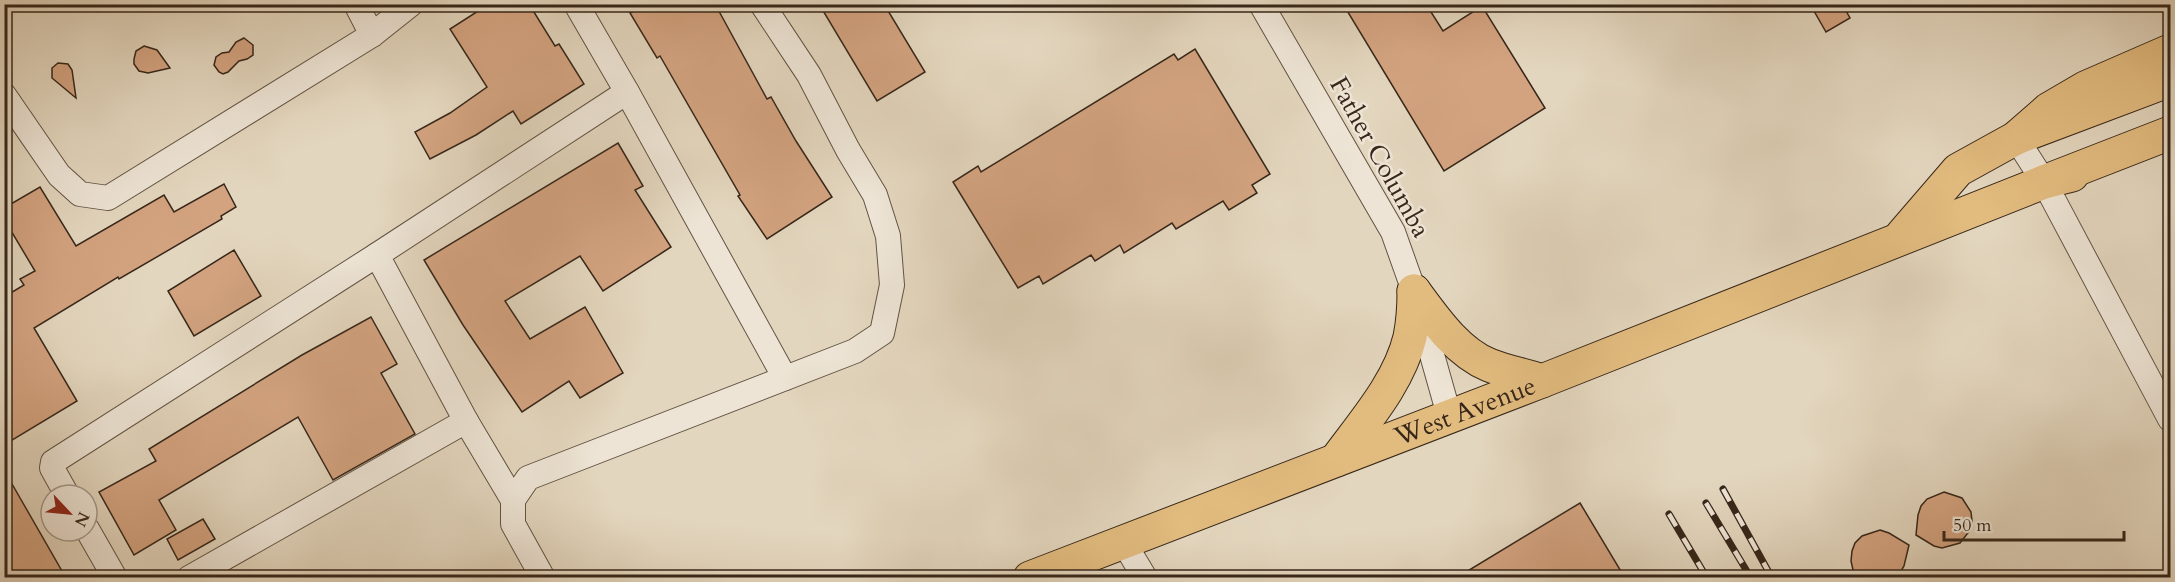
<svg xmlns="http://www.w3.org/2000/svg" width="2175" height="582" font-family="Cardo,serif">
  <style>
    .building { fill: #d3a380; stroke: #37271a; stroke-width: 1.5 }
    .lines { fill: none; stroke-linecap: round; stroke-linejoin: round }
    .street-casing { stroke: #625343; stroke-width: 26 }
    .primary-casing { stroke: #37271a; stroke-width: 35 }
    .highway-casing { stroke: #37271a; stroke-width: 35 }
    .street { stroke: #ede4d5; stroke-width: 24 }
    .primary { stroke: #e2bb7f; stroke-width: 33 }
    .highway { stroke: #e2bb7f; stroke-width: 33 }
    .rail-casing { stroke: #37271a; stroke-width: 7 }
    .rail { stroke: #ede4d5; stroke-width: 4.5; stroke-dasharray: 14; stroke-linecap: butt }
    .labels { text-anchor: middle; dominant-baseline: central; stroke-width: 5; stroke-linejoin: round; paint-order: stroke }
    .street-label { font-size: 26px; fill: #37271a; stroke: #ede4d5 }
  </style>
  <rect width="100%" height="100%" fill="#e3d6be"/>
  <filter id="stains"><feTurbulence type="fractalNoise" baseFrequency=".00333" numOctaves="4"/><feColorMatrix values="0 0 0 0 .2 0 0 0 0 .09 0 0 0 0 .02 0 0 0 .5 -.17"/></filter>
  <radialGradient id="worn" r=".72"><stop offset=".6" stop-color="#630" stop-opacity="0"/><stop offset="1" stop-color="#630" stop-opacity=".3"/></radialGradient>
  <g class="building">
    <path d="M489,4H529L555,46L559,44L584,84L521,124L513,111L476,135L430,159L415,132L450,113L487,87L450,29Z"/>
    <path d="M644,4H715L767,99L771,97L796,141L832,197L767,239L738,196L740,195L660,56L657,58L630,13Z"/>
    <path d="M819,4H884L925,72L877,101Z"/>
    <path d="M1343,4H1426L1443,31L1482,6L1545,108L1444,171Z"/>
    <path d="M1810,4H1842L1850,18L1826,32Z"/>
    <path d="M244,38L253,45V55L247,59L239,61L228,72L223,74L219,72L214,65L216,57L222,53L229,52L236,42Z"/>
    <path d="M144,46L157,50L170,68L148,73L139,71L134,64V59L136,51Z"/>
    <path d="M1195,49L1270,174L1252,185L1257,193L1229,210L1223,201L1176,229L1172,223L1124,253L1120,245L1095,261L1091,255L1043,284L1039,276L1018,288L953,182L978,166L981,172L1174,54L1178,60Z"/>
    <path d="M58,63L68,64L72,70L76,98L52,78V68Z"/>
    <path d="M618,143L643,186L635,190L671,247L603,291L580,256L505,301L530,339L585,307L623,373L580,398L569,381L522,412L463,325L424,260Z"/>
    <path d="M224,184L236,207L221,216L222,219L119,279L118,277L34,328L77,401L4,445V297L24,285L20,279L35,271L4,219V208L40,187L76,246L164,195L174,212Z"/>
    <path d="M234,250L261,296L194,336L168,291Z"/>
    <path d="M371,317L397,364L381,373L415,434L333,480L298,417L159,500L176,530L134,555L99,492L156,461L149,449L302,355Z"/>
    <path d="M4,470L66,578H10L4,568Z"/>
    <path d="M1944,492L1962,498L1971,512L1972,521L1971,529L1960,543L1942,548L1934,546L1916,535L1918,515L1921,506L1927,499Z"/>
    <path d="M1580,503L1625,578H1456Z"/>
    <path d="M203,519L215,539L178,560L167,539Z"/>
    <path d="M1880,530L1889,533L1909,545L1904,566L1897,578H1859L1853,570L1851,561L1852,551L1855,543L1862,536Z"/>
  </g>
  <g class="lines">
    <g class="street-casing">
      <g id="street">
        <path d="M356,4L372,35"/>
        <path d="M576,4L627,92L785,378"/>
        <path d="M1261,4L1393,232L1414,291L1449,415"/>
        <path d="M4,95L59,175L80,194L108,198L372,35L411,4"/>
        <path d="M2016,138L2044,182L2170,419"/>
        <path d="M67,495L52,468L53,462L377,255"/>
        <path d="M513,500L528,478L855,351L882,333L892,285L888,236L875,195L848,150L809,75L762,4"/>
        <path d="M87,529L115,578"/>
        <path d="M1124,543L1145,578"/>
        <path d="M189,578L466,421"/>
        <path d="M543,578L513,524V500L466,421L377,255L627,92"/>
      </g>
    </g>
    <g class="primary-casing">
      <g id="primary">
        <path d="M1902,235L1958,170L2016,138L2049,109L2085,88L2170,51"/>
        <path d="M1414,291C1434,318 1457,352 1489,365C1506,372 1525,375 1542,381"/>
        <path d="M1336,460C1363,423 1399,383 1410,337C1413,322 1414,307 1414,291"/>
        <path id="s1" d="M1030,578L1542,381L2044,182L2072,175"/>
      </g>
    </g>
    <g class="highway-casing">
      <g id="highway">
        <path d="M2016,138L2170,80"/>
        <path d="M2044,182L2170,133"/>
      </g>
    </g>
    <use href="#street" class="street"/>
    <use href="#primary" class="primary"/>
    <use href="#highway" class="highway"/>
    <g class="rail-casing">
      <g id="rail">
        <path d="M1723,489L1772,578"/>
        <path d="M1706,503L1751,578"/>
        <path d="M1669,514L1707,578"/>
      </g>
    </g>
    <use href="#rail" class="rail"/>
  </g>
  <g class="labels">
    <g class="street-label">
      <text transform="translate(1380 157) rotate(61)">Father Columba</text>
      <text stroke="none"><textPath href="#s1" startOffset="466">West Avenue</textPath></text>
    </g>
  </g>
  <rect width="2175" height="582" fill="none" stroke="#e3d6be" stroke-width="24"/>
  <rect x="6" y="6" width="2163" height="570" fill="none" stroke="#37271a" stroke-width="3"/>
  <rect x="12" y="12" width="2151" height="558" fill="none" stroke="#37271a" stroke-width="1.5"/>
  <g transform="translate(69 513) rotate(116)"><circle r="28" fill="#ede4d5" stroke="#a4988a" stroke-width="1.5"/>
  <path d="M0-4.5L10 22L0 15L-10 22Z" fill="#8f2418"/>
  <text y="-9" font-size="16" font-weight="bold" text-anchor="middle" fill="#37271a">N</text>
  </g>
  <path d="M1944 531v9h180v-9" fill="none" stroke="#37271a" stroke-width="3"/>
  <text x="1953" y="531" font-size="18" fill="#37271a" stroke="#ede4d5" stroke-width="4.5" paint-order="stroke">50 m</text>
  <rect width="100%" height="100%" filter="url(#stains)"/>
  <rect width="100%" height="100%" fill="url(#worn)"/>
</svg>
